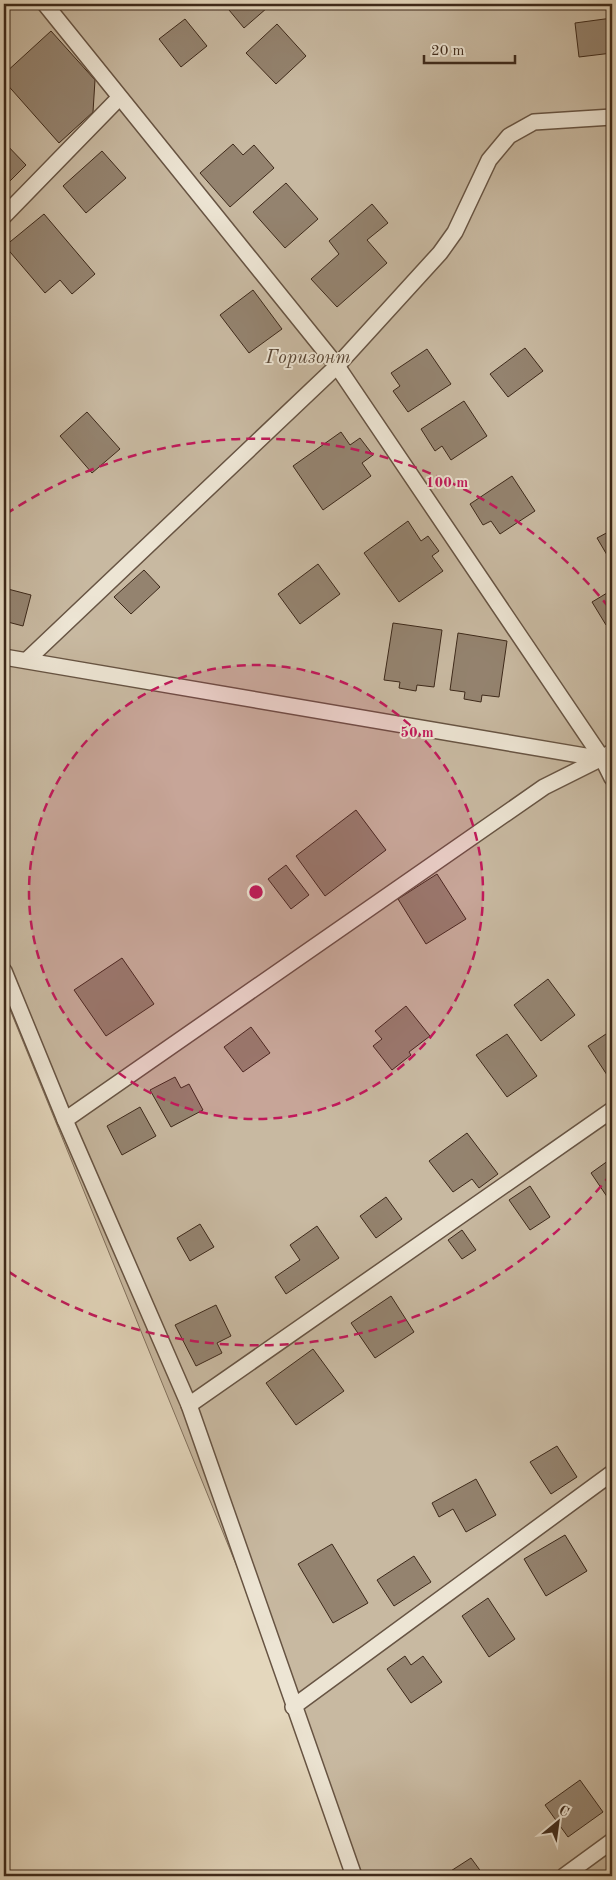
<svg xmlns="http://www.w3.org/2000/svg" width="616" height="1880" font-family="'Old Standard TT',serif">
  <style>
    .green { fill: #c8b9a1; stroke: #82715e }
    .building { fill: #94836f; stroke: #3d291a }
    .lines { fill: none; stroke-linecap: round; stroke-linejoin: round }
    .lane-casing { stroke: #675443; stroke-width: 18 }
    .lane { stroke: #ede5d4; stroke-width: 15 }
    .ring { fill: none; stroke: #c2185b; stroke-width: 2.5; stroke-dasharray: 9 6 }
    .labels { text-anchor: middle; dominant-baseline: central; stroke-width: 4; stroke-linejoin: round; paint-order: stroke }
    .park-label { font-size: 19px; font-style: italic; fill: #594635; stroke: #ede5d4 }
    .centre { fill: #c2185b; stroke: #ede5d4; stroke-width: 2.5 }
    .ring-label { font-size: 15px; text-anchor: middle; font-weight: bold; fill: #c2185b; stroke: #ede5d4; stroke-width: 4; stroke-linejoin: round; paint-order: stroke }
  </style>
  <rect width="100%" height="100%" fill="#e4d7bd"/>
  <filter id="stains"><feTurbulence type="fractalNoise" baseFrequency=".004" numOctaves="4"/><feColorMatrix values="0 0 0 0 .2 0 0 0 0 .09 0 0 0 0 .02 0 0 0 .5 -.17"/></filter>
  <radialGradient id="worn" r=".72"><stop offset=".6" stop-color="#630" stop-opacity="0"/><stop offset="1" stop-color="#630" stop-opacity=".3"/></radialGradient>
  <path class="green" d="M4,4H612V1876H363L4,995Z"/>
  <g class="building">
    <path d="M224,4H264L267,8L244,28Z"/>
    <path d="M612,18V53L579,57L575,23Z"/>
    <path d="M185,19L207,46L181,67L159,39Z"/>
    <path d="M277,24L306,56L276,84L246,53Z"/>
    <path d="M51,31L95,80L93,112L59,143L4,81V74Z"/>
    <path d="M4,142L26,165L4,187Z"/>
    <path d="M233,144L243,155L254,145L274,168L230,207L200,173Z"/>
    <path d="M102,151L126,178L86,213L63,186Z"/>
    <path d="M286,183L318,219L285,248L253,212Z"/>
    <path d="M372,204L388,223L367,240L387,263L337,307L311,279L339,254L329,241Z"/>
    <path d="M44,214L95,274L72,294L60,280L45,293L5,246Z"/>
    <path d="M253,290L282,329L249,353L220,315Z"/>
    <path d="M525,348L543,371L508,397L490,374Z"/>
    <path d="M427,349L451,384L408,412L393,391L400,386L391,373Z"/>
    <path d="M464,401L487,436L451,460L442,446L435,451L421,429Z"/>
    <path d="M87,412L120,449L92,473L60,436Z"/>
    <path d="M341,432L350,445L360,438L373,455L362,463L371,476L323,510L293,466Z"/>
    <path d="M512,476L535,511L500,534L491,521L483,525L470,504Z"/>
    <path d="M408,521L421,541L428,536L439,551L432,556L443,571L399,602L364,553Z"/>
    <path d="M612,530V559L610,560L597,538Z"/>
    <path d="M318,564L340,594L300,624L278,594Z"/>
    <path d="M144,570L160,587L131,614L114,597Z"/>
    <path d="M4,588L31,595L23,626L4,621Z"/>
    <path d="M612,590V621L606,625L592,602Z"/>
    <path d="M393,623L442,630L434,687L417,685L416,691L399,688L400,682L384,680Z"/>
    <path d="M458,633L507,641L499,697L482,695L481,702L464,699L465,692L450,690Z"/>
    <path d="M356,810L386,850L325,896L296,856Z"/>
    <path d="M286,865L309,895L291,909L268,879Z"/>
    <path d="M437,874L466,919L426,944L398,899Z"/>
    <path d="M122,958L154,1004L106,1036L74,990Z"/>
    <path d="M548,979L575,1015L541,1041L514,1005Z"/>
    <path d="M406,1006L430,1036L409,1052L411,1055L392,1070L373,1046L382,1039L375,1031Z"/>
    <path d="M251,1027L270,1053L243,1072L224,1047Z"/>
    <path d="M612,1030V1080L611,1081L588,1046Z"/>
    <path d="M507,1034L537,1076L507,1097L476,1055Z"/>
    <path d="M175,1077L181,1088L189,1084L203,1110L171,1127L150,1090Z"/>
    <path d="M140,1107L156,1136L122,1155L107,1126Z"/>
    <path d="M467,1133L498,1174L479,1188L472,1179L453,1192L429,1161Z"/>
    <path d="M612,1158V1204L591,1173Z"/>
    <path d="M530,1186L550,1217L530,1230L509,1200Z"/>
    <path d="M386,1197L402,1219L376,1238L360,1216Z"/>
    <path d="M200,1224L214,1247L190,1261L177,1238Z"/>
    <path d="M317,1226L339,1258L286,1294L275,1277L300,1260L290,1245Z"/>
    <path d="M462,1230L476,1250L462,1259L448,1240Z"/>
    <path d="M391,1296L414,1332L375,1358L351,1323Z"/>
    <path d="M216,1305L231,1336L217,1343L222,1353L196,1366L175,1325Z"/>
    <path d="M313,1349L344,1391L296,1425L266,1383Z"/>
    <path d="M557,1446L577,1477L551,1494L530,1462Z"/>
    <path d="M476,1479L496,1515L466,1532L453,1509L439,1517L432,1503Z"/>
    <path d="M565,1535L587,1571L546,1596L524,1559Z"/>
    <path d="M332,1544L368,1603L333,1623L298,1564Z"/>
    <path d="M414,1556L431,1582L394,1606L377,1580Z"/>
    <path d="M488,1598L515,1639L489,1657L462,1616Z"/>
    <path d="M405,1656L411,1665L423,1656L442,1682L411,1703L387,1669Z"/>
    <path d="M580,1780L603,1812L568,1837L545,1805Z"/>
    <path d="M471,1858L482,1873L477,1876H443Z"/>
  </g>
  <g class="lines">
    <g class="lane-casing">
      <g id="lane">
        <path d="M45,4L337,366L602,758L612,778"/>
        <path d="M4,216L119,98"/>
        <path d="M4,657L603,759"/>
        <path d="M27,660L337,366L440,253L455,232L489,160L509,136L534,122L612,117"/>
        <path d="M4,971L65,1120L189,1405L354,1876"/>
        <path d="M65,1120L544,787L602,758L612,752"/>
        <path d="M189,1405L612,1110"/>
        <path d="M293,1707L612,1473"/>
        <path d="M564,1876L612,1841"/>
      </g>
    </g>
    <use href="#lane" class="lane"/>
  </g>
  <circle cx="256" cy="892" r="227" fill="#c2185b" fill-opacity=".12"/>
  <g class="ring">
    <circle cx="256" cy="892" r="227"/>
    <path d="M611 1174A453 453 0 0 1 6 1270M6 514A453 453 0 0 1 611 610"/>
  </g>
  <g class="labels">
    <g class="park-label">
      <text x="308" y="358">Горизонт</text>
    </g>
  </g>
  <circle cx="256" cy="892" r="8" class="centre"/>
  <g class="ring-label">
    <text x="447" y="487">100 m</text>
    <text x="417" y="737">50 m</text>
  </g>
  <rect width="616" height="1880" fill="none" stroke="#e4d7bd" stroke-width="20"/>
  <rect x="5" y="5" width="606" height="1870" fill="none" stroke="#3d291a" stroke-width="2.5"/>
  <rect x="10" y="10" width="596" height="1860" fill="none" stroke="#3d291a"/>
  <g transform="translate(558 1822) rotate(29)" stroke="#ede5d4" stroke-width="4" paint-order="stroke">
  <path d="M0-4L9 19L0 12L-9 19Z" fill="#3d291a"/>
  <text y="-8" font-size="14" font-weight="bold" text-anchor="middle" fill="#3d291a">С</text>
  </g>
  <path d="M424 55v8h91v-8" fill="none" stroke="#3d291a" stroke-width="2.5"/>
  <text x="431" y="55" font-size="15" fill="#3d291a" stroke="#ede5d4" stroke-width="4" paint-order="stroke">20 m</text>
  <rect width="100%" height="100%" filter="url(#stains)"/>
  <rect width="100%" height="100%" fill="url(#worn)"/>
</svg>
